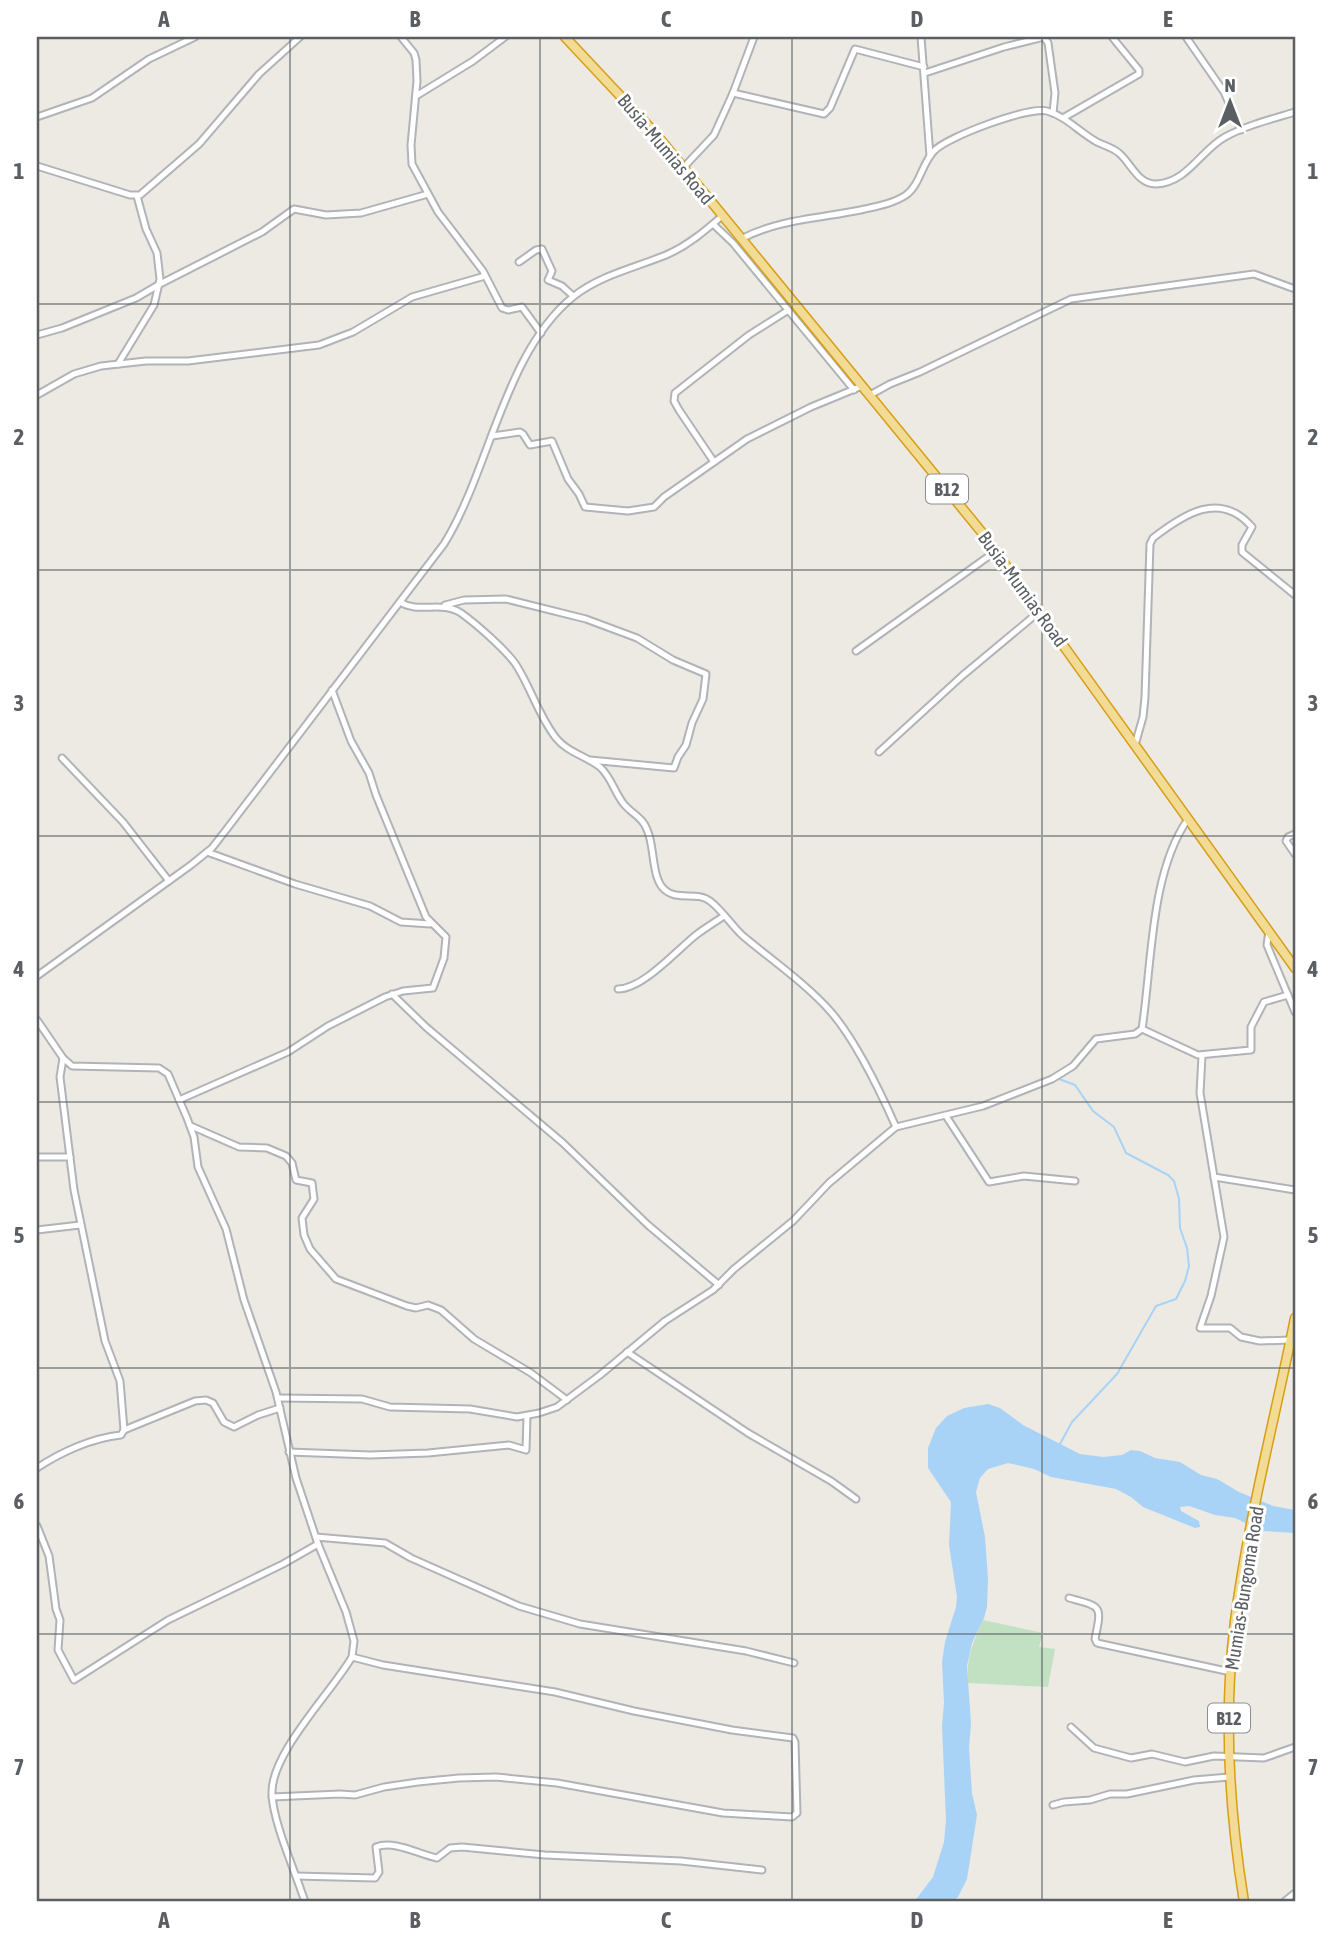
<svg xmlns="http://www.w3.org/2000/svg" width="1332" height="1939" font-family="'Asap Condensed',sans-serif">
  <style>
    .green { fill: #c1e1c2 }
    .water { fill: #a9d3f6 }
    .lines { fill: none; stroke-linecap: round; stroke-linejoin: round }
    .stream { stroke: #a9d3f6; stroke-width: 2 }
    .minor-casing { stroke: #b0b3b7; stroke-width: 9 }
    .highway-casing { stroke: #d89e17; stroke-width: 11 }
    .minor { stroke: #fff; stroke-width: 5 }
    .highway { stroke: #f2db94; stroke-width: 8 }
    .grid { fill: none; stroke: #5b5e62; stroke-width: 2; stroke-opacity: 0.55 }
    .labels { text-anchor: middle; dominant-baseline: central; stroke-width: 6; stroke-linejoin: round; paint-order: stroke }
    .shield { fill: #fff; stroke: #8c8e91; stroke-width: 2 }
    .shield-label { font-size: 18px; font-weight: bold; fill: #5b5e62 }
    .street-label { font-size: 19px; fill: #5b5e62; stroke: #fff }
    .neatline { fill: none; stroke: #5b5e62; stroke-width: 2.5 }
    .grid-label { font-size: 23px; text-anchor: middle; font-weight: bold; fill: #5b5e62 }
  </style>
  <rect width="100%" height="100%" fill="#eceae3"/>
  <path class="green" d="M983,1620L1043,1633L1039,1647L1055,1649L1048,1687L968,1683C966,1657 973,1643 983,1620Z"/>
  <path class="water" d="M988,1404L1000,1408L1023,1425L1080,1454L1103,1457L1122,1455L1131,1450L1140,1451L1155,1458L1180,1462L1201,1475L1217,1479L1239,1492L1273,1506L1295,1510V1533L1262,1531L1235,1518L1215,1515L1189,1506L1180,1507L1181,1511L1199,1521L1200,1527L1195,1528L1143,1507L1131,1497L1116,1489L1051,1477L1034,1469L1008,1463L988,1469L980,1478L976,1492L985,1537L988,1579L987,1607L984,1618L972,1643L967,1666L971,1724L969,1748L972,1793L977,1815L967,1879L958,1897L952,1902H914L933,1877L944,1842L946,1820L942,1726L944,1703L942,1662L945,1642L956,1607L957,1597L949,1545L951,1502L928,1468V1448L936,1428L947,1416L964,1408Z"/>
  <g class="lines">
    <path class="stream" d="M1059,1079L1075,1085L1093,1111L1114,1127L1126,1153L1168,1175L1174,1181L1179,1199L1180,1228L1187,1248L1189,1266L1185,1281L1176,1299L1156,1306L1117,1374L1072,1422L1060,1444"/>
    <g class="minor-casing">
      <g id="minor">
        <path d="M401,37L414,53L416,60L417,81L411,145L412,164L438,212L483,271L502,308L508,310L522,307L541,333"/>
        <path d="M921,37L930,156"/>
        <path d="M1186,37L1224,92L1241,130"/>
        <path d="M925,73L1004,47L1044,37L1048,43L1055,93L1053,113"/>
        <path d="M733,93L754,37"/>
        <path d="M416,96L473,61L505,37"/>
        <path d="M37,117L92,98L149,59L195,37"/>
        <path d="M1063,118L1139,74V70L1112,37"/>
        <path d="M37,166L130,195H140L199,144L259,74L300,37"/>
        <path d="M683,168L714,135L733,93L824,114L830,108L855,49L924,67"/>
        <path d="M713,224L733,243L854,390"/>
        <path d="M741,239C778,219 825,218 865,209C879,206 894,203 906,195C920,185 922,163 934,151C946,137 1030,106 1047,111C1066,116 1080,133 1097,142C1105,146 1114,148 1120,154C1132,165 1138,184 1156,184C1187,183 1201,150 1225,137C1247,125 1272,119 1295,112"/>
        <path d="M519,262L536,250L542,249L552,271L548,280L562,286L572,295"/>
        <path d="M37,335L62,328L136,298L160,284L262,232L294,209L326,215L361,213L428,194"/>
        <path d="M118,364L154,305L160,279L157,253L146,229L137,196"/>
        <path d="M37,395L74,374L101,366L146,361H188L319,345L353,332L412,297L485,276"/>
        <path d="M870,395L890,384L920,372L1071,299L1254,274L1295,289"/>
        <path d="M492,436L520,432L523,434L530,445L552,441L568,479L579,494L585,507L628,511L654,507L664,497L747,439L811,407L862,386"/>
        <path d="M714,462L679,410L674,401L675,393L749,335L787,311"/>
        <path d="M400,602C419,614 441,600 461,613C475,623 510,653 518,668C532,691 539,716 556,738C567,752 586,756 600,767C611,777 614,791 623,803C628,810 636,814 642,821C657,839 649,877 665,890C677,901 697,891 710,901C723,911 731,925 743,936C773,961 805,983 831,1012C857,1042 880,1091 896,1127"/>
        <path d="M445,605L464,600L506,599L586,619L637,638L673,660L706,674L703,699L692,723L686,745L678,757L674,768L590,760"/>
        <path d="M856,651L996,551"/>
        <path d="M1135,745L1143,717L1145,697L1150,544L1153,538C1184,514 1220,490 1252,527L1242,545V552L1295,595"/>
        <path d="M879,752L962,676L1040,611"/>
        <path d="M62,758L123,822L169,881"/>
        <path d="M1295,834L1288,837L1286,841L1295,854"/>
        <path d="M207,852L295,884L370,906L401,922L430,924"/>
        <path d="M1269,931L1267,945L1295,1012"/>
        <path d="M37,976L191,865L212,848L226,830L444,544C490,470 504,352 574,296C601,275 634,268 666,255C687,246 705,231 722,216"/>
        <path d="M618,989C643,989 677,950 696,935C705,928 715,922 724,916"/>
        <path d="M392,994L426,1027L563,1143L648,1225L719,1285"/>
        <path d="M37,1020L63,1058L72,1066L159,1068L168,1074L187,1118L194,1137L198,1167L226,1229L244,1300L276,1392L296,1478L318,1544L346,1612L354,1641L352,1657C331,1693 270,1754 272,1794C273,1823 296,1873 305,1902"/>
        <path d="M1142,1029L1198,1055L1251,1050V1027L1264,1002L1288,995"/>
        <path d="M1202,1056L1200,1093L1214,1177L1295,1190"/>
        <path d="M179,1100L288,1052L328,1026L385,997L403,991L433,988L444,958L446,937L426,917L376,795L369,773L351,741L332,690"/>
        <path d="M946,1116L989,1182L1024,1176L1075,1181"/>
        <path d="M191,1126L239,1147L267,1148L286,1156L292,1163L296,1180L312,1183L314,1199L302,1218L304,1235L310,1249L336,1279L407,1306L416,1308L428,1305L441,1310L474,1339L531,1373L567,1400"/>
        <path d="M37,1157H70"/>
        <path d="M1214,1177L1224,1237L1211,1296L1200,1328H1230L1241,1337L1260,1341L1291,1340"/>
        <path d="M37,1230L80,1225"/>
        <path d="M627,1352L748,1433L831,1481L856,1499"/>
        <path d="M278,1398L362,1399L390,1407L470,1409L517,1417L539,1413L557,1407L600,1375L665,1321L713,1290L734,1269L793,1221L829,1183L891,1131L896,1127L983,1106L1052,1079L1073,1066L1096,1039L1135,1034L1142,1029C1152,965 1150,873 1188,819"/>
        <path d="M124,1430L195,1401L206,1400L213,1403L224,1422L234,1427L258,1415L280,1408"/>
        <path d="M289,1452L370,1455L428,1453L509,1445L526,1450L527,1416"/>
        <path d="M37,1468C61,1452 92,1438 121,1435L124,1430L120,1381L105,1341L74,1190L60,1077L63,1058"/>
        <path d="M37,1526L49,1556L56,1609L60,1620L58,1650L74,1680L168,1620L283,1564L318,1544"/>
        <path d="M316,1537L385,1543L411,1558L519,1606L580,1624L746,1651L794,1663"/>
        <path d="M1069,1598C1102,1607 1102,1605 1095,1639L1097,1643L1231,1672"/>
        <path d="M1071,1727L1094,1748L1131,1758L1152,1754L1185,1762L1214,1756L1264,1758L1295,1747"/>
        <path d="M272,1797L340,1794L355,1795L384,1787L418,1782L459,1778L496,1777L557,1783L723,1813L792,1817L797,1813L795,1742L793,1738L732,1730L634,1711L555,1692L383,1665L352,1657"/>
        <path d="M1053,1805L1064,1802L1090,1800L1110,1794H1127L1194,1780L1229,1777"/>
        <path d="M296,1876L375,1878L379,1872L376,1847C394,1840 418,1854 437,1858L450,1848L462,1847L545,1855L681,1861L762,1870"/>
        <path d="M1284,1902L1295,1893"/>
      </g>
    </g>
    <g class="highway-casing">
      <g id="highway">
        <path d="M565,37L655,133L984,535L1295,968"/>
        <path d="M1244,1902C1229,1809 1223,1715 1235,1621C1248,1519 1275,1419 1295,1318"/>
      </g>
    </g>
    <use href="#minor" class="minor"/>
    <use href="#highway" class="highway"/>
  </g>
  <path class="grid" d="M290,37V1902M540,37V1902M792,37V1902M1042,37V1902M37,304H1295M37,570H1295M37,836H1295M37,1102H1295M37,1368H1295M37,1634H1295"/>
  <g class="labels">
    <g class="shield">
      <rect x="926" y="474.5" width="42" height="29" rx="5"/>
      <rect x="1208" y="1703.5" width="42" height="29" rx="5"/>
    </g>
    <g class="shield-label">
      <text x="947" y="489">B12</text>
      <text x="1229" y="1718">B12</text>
    </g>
    <g class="street-label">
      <text transform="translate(666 149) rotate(50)">Busia-Mumias Road</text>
      <text transform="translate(1023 589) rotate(54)">Busia-Mumias Road</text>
      <text transform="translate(1244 1588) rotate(-81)">Mumias-Bungoma Road</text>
    </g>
  </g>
  <rect width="1332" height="1939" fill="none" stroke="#ffffff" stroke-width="77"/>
  <g transform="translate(1230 102)" stroke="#ffffff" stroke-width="5" paint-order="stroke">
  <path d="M0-5L12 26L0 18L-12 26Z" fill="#5b5e62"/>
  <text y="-10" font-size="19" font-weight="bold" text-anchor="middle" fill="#5b5e62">N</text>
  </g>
  <rect x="38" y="38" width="1256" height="1862" class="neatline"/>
  <g class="grid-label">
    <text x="164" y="27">A</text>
    <text x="415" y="27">B</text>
    <text x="666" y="27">C</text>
    <text x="917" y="27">D</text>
    <text x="1168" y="27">E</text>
    <text x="19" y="179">1</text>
    <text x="1313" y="179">1</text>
    <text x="19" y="445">2</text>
    <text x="1313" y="445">2</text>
    <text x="19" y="711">3</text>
    <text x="1313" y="711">3</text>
    <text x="19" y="977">4</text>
    <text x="1313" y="977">4</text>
    <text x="19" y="1243">5</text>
    <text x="1313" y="1243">5</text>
    <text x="19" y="1509">6</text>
    <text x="1313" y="1509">6</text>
    <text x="19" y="1775">7</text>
    <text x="1313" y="1775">7</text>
    <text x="164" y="1928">A</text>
    <text x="415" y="1928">B</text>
    <text x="666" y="1928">C</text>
    <text x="917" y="1928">D</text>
    <text x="1168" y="1928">E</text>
  </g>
</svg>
